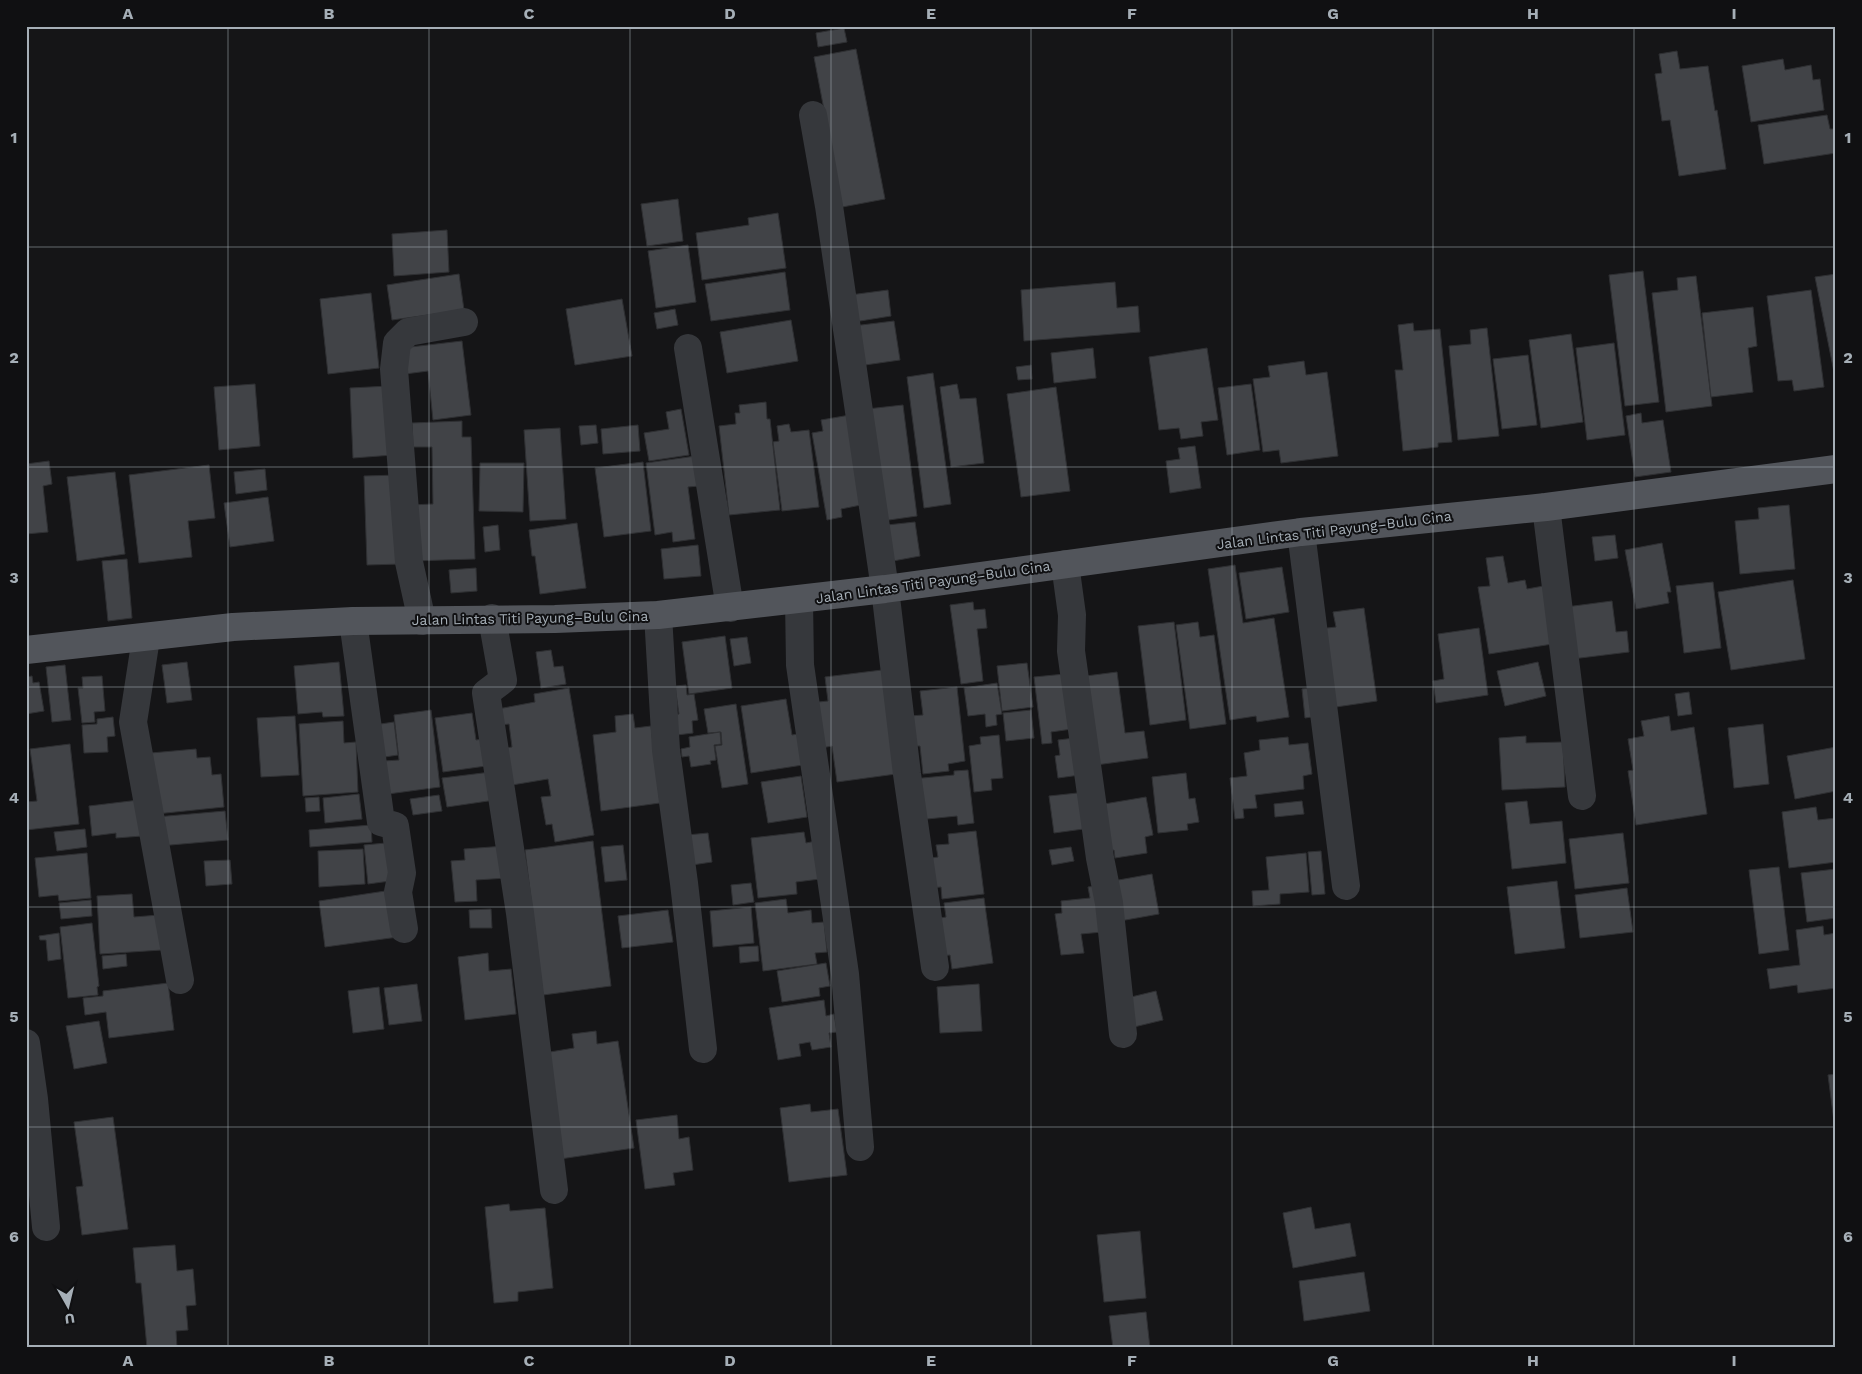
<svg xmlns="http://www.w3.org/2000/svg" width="1862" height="1374" font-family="'Work Sans',sans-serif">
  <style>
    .building { fill: #414347; stroke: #2f3033 }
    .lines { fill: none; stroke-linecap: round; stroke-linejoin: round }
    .minor { stroke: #36383c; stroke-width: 28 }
    .primary { stroke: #52555b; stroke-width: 28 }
    .grid { fill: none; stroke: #a6afb7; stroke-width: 1; stroke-opacity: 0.55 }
    .labels { text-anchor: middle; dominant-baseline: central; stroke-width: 4; stroke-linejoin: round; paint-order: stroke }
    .street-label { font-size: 14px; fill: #a6afb7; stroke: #101012 }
    .neatline { fill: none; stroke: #a6afb7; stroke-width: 2 }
    .grid-label { font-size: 16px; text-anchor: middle; font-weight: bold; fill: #a6afb7 }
  </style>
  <rect width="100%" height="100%" fill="#151517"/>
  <g class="building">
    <path d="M844,28L847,42L818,47L816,33Z"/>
    <path d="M856,49L885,199L837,208L825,115L814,57Z"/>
    <path d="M1677,51L1680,69L1708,66L1715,111L1717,110L1726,169L1679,176L1670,120L1662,121L1655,74L1662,73L1659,54Z"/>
    <path d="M1783,59L1785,70L1811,65L1813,80L1820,79L1824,110L1751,122L1742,66Z"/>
    <path d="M1827,115L1830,129H1836V153L1764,164L1758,125Z"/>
    <path d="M678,199L683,241L647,246L641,204Z"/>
    <path d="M778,213L786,268L702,280L696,233L749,225L748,218Z"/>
    <path d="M447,230L449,272L394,276L392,234Z"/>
    <path d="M688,245L696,302L656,308L648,251Z"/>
    <path d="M1643,271L1659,402L1625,406L1609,275Z"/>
    <path d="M785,272L790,310L711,321L705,284Z"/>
    <path d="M459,274L464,310L392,320L387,285Z"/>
    <path d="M1836,274V371L1834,372L1815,277Z"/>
    <path d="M1696,276L1712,406L1666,412L1652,293L1678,290L1677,278Z"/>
    <path d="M1115,282L1117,308L1138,306L1140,332L1024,341L1021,290Z"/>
    <path d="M888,290L891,316L854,322L850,295Z"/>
    <path d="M1811,290L1824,387L1794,391L1792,380L1778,381L1767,296Z"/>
    <path d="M371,293L379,368L328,374L320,299Z"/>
    <path d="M622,299L632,356L575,365L566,309Z"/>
    <path d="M1753,307L1757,346L1748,348L1753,392L1711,397L1702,313Z"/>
    <path d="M675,309L678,325L657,329L654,313Z"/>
    <path d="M791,320L798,361L727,373L720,332Z"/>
    <path d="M894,321L900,360L858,366L853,326Z"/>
    <path d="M1413,323L1414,331L1440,329L1452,442L1438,443V447L1403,451L1395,370H1403L1398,325Z"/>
    <path d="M1487,328L1499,436L1458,440L1449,346L1471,344L1470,330Z"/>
    <path d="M1571,334L1583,422L1541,428L1529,340Z"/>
    <path d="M462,341L471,415L433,420L428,371L405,374L402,348Z"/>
    <path d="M1614,343L1625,435L1587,440L1576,348Z"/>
    <path d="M1093,348L1096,378L1054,383L1051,353Z"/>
    <path d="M1207,348L1218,420L1201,422L1203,436L1181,439L1179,428L1159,430L1149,357Z"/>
    <path d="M1528,355L1537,425L1502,429L1493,359Z"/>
    <path d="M1304,361L1306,375L1327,372L1338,456L1281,463L1279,450L1263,452L1253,379L1270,377L1268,366Z"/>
    <path d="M1031,365L1032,379L1018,380L1016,367Z"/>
    <path d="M933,373L951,504L924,508L907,377Z"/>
    <path d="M255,384L260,446L219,450L214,387Z"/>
    <path d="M957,384L960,399L976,398L984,463L951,467L940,387Z"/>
    <path d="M1251,384L1260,450L1227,455L1218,388Z"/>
    <path d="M389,386L393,455L353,458L350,388Z"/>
    <path d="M1056,387L1070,491L1021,497L1007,394Z"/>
    <path d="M766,402L767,419H770L780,510L729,515L719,426L736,424L735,413H740L739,405Z"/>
    <path d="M903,405L917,516L882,521L867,409Z"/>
    <path d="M681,409L689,455L649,461L644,433L669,429L666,412Z"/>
    <path d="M1641,413L1642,423L1663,420L1671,472L1635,477L1626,416Z"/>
    <path d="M850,415L866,504L841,509L842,517L827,520L812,433L823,431L821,420Z"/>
    <path d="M462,421V437H471L475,559L412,561L410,505L433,504L432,447H413L412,423Z"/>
    <path d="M789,424L791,432L809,430L819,507L782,511L773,442L779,441L777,426Z"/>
    <path d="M596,425L598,443L581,445L579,426Z"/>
    <path d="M638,425L640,451L603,454L601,429Z"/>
    <path d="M560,428L566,519L530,521L524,430Z"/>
    <path d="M1195,446L1201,488L1170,493L1166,461L1180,459L1178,448Z"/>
    <path d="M696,456L699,486L688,487L695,539L673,542L672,532L655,535L646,463Z"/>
    <path d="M49,461L52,484L43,486L48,532L26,534V464Z"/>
    <path d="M643,462L651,531L604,537L595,468Z"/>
    <path d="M480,463H524L523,512L479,511Z"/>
    <path d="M209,465L215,518L188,521L192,557L139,563L129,475Z"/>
    <path d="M265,469L267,490L236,494L234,472Z"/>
    <path d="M115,472L125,554L77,561L67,477Z"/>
    <path d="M398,475L401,564L367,565L364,476Z"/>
    <path d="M268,497L274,541L230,547L224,503Z"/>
    <path d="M1789,505L1795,569L1740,574L1735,521L1759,519L1758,508Z"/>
    <path d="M915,522L920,556L893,561L887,525Z"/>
    <path d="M577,523L586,588L540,594L535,556H532L529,530Z"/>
    <path d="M498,525L500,550L485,552L483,527Z"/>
    <path d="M1615,535L1618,558L1595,561L1592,537Z"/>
    <path d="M1662,543L1671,592H1667L1669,603L1636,609L1625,550Z"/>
    <path d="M698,545L701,576L664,579L661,549Z"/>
    <path d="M1503,556L1508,583L1525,580L1527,589L1549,585L1559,643L1489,654L1478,587L1490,586L1486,558Z"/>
    <path d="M127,559L132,618L108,621L102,561Z"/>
    <path d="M1235,565L1243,623L1274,618L1289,717L1257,722L1256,716L1230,720L1208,569Z"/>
    <path d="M1282,567L1289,612L1246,619L1239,573Z"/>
    <path d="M476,568L477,591L451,593L449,570Z"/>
    <path d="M1793,580L1805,659L1731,670L1718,592Z"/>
    <path d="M1713,582L1721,648L1684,653L1676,586Z"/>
    <path d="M1612,601L1616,632L1627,631L1629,652L1572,659L1566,607Z"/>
    <path d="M973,602L974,610L985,609L987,628L977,629L983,681L961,684L950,605Z"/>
    <path d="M1364,608L1377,701L1329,708L1318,629L1336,627L1333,612Z"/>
    <path d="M1174,622L1186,720L1150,725L1138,626Z"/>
    <path d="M1198,622L1200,637L1214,635L1226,724L1190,729L1176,625Z"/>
    <path d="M1479,628L1488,695L1436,703L1433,681L1444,679L1438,634Z"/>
    <path d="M725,636L732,688L689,694L682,642Z"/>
    <path d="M747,637L751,663L734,666L730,639Z"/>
    <path d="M551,650L554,667L563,666L566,684L541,688L536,652Z"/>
    <path d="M187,662L192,700L167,703L162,665Z"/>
    <path d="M339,662L344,716L323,717L322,712L298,714L294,666Z"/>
    <path d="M1538,662L1546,696L1505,706L1497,671Z"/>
    <path d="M1027,663L1033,707L1002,711L997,666Z"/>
    <path d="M65,665L71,720L52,722L46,667Z"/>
    <path d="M882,670L896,774L837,782L832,746L816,749L809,703L828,701L825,677Z"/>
    <path d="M1117,672L1125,733L1144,731L1148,758L1096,765L1078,677Z"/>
    <path d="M1065,674L1072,729L1051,732L1052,743L1042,744L1034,677Z"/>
    <path d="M32,676L33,683L39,682L44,711L26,714V677Z"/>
    <path d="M102,676L105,711L94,712L95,722L82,723L78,688H83L82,677Z"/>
    <path d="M997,683L1002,714L996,715L997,725L986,727L985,714L968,716L964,688Z"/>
    <path d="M686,685L687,695L694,694L698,720L692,721L693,733L677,735L674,715L679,714L675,686Z"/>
    <path d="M957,687L965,761L948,764L949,771L923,774L920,746H914L910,716L923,715L920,691Z"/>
    <path d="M1315,687L1318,716L1305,718L1302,689Z"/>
    <path d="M569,688L594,835L555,842L552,824L546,825L541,797L551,796L548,779L506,786L499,749L512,747L509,724L500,725L498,709L535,702L534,694Z"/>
    <path d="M1689,692L1692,714L1678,716L1675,694Z"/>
    <path d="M786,699L792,735L798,734L803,765L751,773L741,706Z"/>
    <path d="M736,704L748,784L722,788L715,746L722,745L721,732L708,733L704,709Z"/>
    <path d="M431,710L440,787L388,794L384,761L399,760L394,715Z"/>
    <path d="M1031,710L1034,738L1006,741L1003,713Z"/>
    <path d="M472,713L476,740L483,739L486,766L443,772L435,718Z"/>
    <path d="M633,714L635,728L651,726L660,803L601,811L593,735L616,732L615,716Z"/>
    <path d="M295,716L299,775L261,777L257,718Z"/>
    <path d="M1669,716L1671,731L1694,727L1707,814L1636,825L1628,771L1633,770L1628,739L1644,736L1641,721Z"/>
    <path d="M113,717L115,736L107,737L108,752L84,753L82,725L97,724V719Z"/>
    <path d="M343,721L344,743L356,742L358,792L303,796L299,724Z"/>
    <path d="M394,722L398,755L378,758L374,725Z"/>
    <path d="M1763,724L1769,784L1734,788L1728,728Z"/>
    <path d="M720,732L721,744L714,745L716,760L710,761L711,764L691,767L689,756L682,757L681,749L690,747L689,737Z"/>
    <path d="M999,735L1003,778L991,779L992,790L974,792L969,746L981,744L980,737Z"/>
    <path d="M1526,736V743L1563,742L1565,787L1502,790L1499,738Z"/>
    <path d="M1288,737L1289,745L1308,743L1312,774L1303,776L1304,789L1255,795L1257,808L1243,809L1244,818L1235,819L1230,778L1247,776L1244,753L1260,750L1259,740Z"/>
    <path d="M1075,738L1080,775L1058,778L1055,756L1060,755L1058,740Z"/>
    <path d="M70,744L79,824L26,830V802L37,801L30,749Z"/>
    <path d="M1836,747V791L1795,799L1787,756Z"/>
    <path d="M196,749L197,758L210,757L212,775L221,774L224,807L156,814L151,753Z"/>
    <path d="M968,770L974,823L958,825L957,816L917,820L912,779L954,775V771Z"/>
    <path d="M491,772L495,800L447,807L442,778Z"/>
    <path d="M1186,773L1189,799L1195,798L1199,822L1187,824L1188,830L1158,833L1152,777Z"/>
    <path d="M801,776L807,817L768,823L761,782Z"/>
    <path d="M1087,792L1091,828L1054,833L1049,796Z"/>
    <path d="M359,794L362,819L325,823L323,798Z"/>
    <path d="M439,795L442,811L413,815L410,799Z"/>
    <path d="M319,797L320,811L306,812L305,798Z"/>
    <path d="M1146,797L1153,835L1145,837L1147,853L1115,858L1114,850L1104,852V804Z"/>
    <path d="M139,800L142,836L116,838V833L92,836L89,806Z"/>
    <path d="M1302,801L1304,814L1275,817L1274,804Z"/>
    <path d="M1527,801L1530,824L1562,821L1566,863L1512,869L1505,803Z"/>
    <path d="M1816,807L1818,820L1836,818V862L1789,868L1782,812Z"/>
    <path d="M225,811L228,840L159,846L156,817Z"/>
    <path d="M371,825L372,842L310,847L309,830Z"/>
    <path d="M85,829L87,847L57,851L54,832Z"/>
    <path d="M976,831L984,894L942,899L941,887L929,888L925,859L938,857L936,845L949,844L948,834Z"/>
    <path d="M804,832L806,843L816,841L820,879L796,882L797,894L758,898L751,838Z"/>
    <path d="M708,833L712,862L692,865L687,835Z"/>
    <path d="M1623,833L1629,883L1575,889L1569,839Z"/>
    <path d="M593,841L611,986L543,995L525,850Z"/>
    <path d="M386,843L390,881L368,884L364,845Z"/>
    <path d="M623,845L627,880L605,882L601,847Z"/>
    <path d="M505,846L507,878L476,880L477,901L455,902L451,861L465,860L464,849Z"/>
    <path d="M1071,847L1074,861L1052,865L1049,850Z"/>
    <path d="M363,849L365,884L319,887L318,851Z"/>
    <path d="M1321,851L1325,894L1312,895L1308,852Z"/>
    <path d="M87,853L91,898L59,901L58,895L39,897L35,858Z"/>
    <path d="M1306,853L1309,892L1280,894V904L1253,906L1252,891L1269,890L1266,857Z"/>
    <path d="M230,860L232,884L206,886L204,861Z"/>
    <path d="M1779,867L1789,950L1759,954L1749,870Z"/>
    <path d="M1836,869V918L1807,922L1801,873Z"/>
    <path d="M1152,874L1159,914L1120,921L1113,881Z"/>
    <path d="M1557,881L1565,948L1515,954L1507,887Z"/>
    <path d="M751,883L754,902L733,905L731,885Z"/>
    <path d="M1096,886L1102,932L1081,934L1084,953L1061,955L1055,914L1062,913L1061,901L1090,898L1088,887Z"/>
    <path d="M1627,888L1633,932L1580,938L1575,895Z"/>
    <path d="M392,890L398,937L325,947L319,901Z"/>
    <path d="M132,894L134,917L159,915L162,950L100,954L97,896Z"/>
    <path d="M984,898L993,963L952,969L950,955L940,956L935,919L946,917L944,903Z"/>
    <path d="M786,899L788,913L811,910L812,923L824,922L827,952L815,953L817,964L763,971L755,903Z"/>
    <path d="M91,900L92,916L61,919L59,903Z"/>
    <path d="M751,907L754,943L713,947L710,911Z"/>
    <path d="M491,909L492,928H470L469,910Z"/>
    <path d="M668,910L673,942L622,948L618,916Z"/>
    <path d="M92,923L99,986L97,987L98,995L68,998L60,927Z"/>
    <path d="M1823,926L1824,935L1836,933V988L1798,993L1797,985L1770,989L1767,969L1800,965L1796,930Z"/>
    <path d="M59,933L61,959L48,961L46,940H40L39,936Z"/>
    <path d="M758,946L759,961L740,963L739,947Z"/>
    <path d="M488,953L489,971L511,969L516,1014L465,1020L458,957Z"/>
    <path d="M126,954L127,966L103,969L102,956Z"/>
    <path d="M826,963L830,986L819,988L820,996L782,1002L777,971Z"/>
    <path d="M168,983L174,1030L109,1038L106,1012L85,1015L83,998L103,996V991Z"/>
    <path d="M417,984L422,1021L389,1025L384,988Z"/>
    <path d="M979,984L982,1031L940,1033L937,987Z"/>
    <path d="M379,987L384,1029L353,1033L348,991Z"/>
    <path d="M1156,991L1163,1020L1134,1027L1127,998Z"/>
    <path d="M824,1000L826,1016L834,1014L837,1032L829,1033L831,1047L812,1050L810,1042L799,1044L801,1056L778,1060L769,1008Z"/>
    <path d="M99,1021L107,1063L74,1069L66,1026Z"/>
    <path d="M596,1031L597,1044L618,1041L634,1148L560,1159L544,1053L574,1048L572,1034Z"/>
    <path d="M1836,1074V1137L1828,1075Z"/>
    <path d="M810,1104L811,1112L838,1109L847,1175L789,1182L780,1108Z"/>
    <path d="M677,1115L679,1139L689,1137L693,1170L673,1173L675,1185L645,1189L636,1120Z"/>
    <path d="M113,1117L128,1229L82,1235L76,1187L83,1186L74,1122Z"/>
    <path d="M509,1204L510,1211L545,1208L553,1288L518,1292V1301L494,1303L485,1207Z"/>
    <path d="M1311,1207L1315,1229L1350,1223L1356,1256L1293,1268L1283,1213Z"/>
    <path d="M1140,1231L1146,1298L1104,1302L1097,1235Z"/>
    <path d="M175,1245L177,1271L193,1269L196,1305L186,1306L188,1330L176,1331L177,1348H147L141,1283H136L133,1248Z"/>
    <path d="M1364,1272L1370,1311L1304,1321L1299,1281Z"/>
    <path d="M1146,1312L1150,1348H1113L1109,1316Z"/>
  </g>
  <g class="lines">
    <g class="minor">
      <path d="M813,115L829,206L885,589L907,774L935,967"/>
      <path d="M688,348L730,608"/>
      <path d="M1546,507L1582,796"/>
      <path d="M1301,532L1346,886"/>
      <path d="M1065,564L1072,615L1071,651L1100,858L1109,903L1123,1034"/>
      <path d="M799,600L800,665L845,974L860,1147"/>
      <path d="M658,615L666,750L684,883L703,1049"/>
      <path d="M492,618L503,680L486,693L520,913L554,1190"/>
      <path d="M353,621L381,822L395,826L402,873L398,892L404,929"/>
      <path d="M422,621L409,562L394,369L397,343L408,332L464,322"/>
      <path d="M146,638L133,722L180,980"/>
      <path d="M26,1043L34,1099L46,1227"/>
    </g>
    <path class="primary" d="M26,650L233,627L353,621L555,619L658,615L885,589L1301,532L1546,507L1836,469"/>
  </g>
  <path class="grid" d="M228,26V1348M429,26V1348M630,26V1348M831,26V1348M1031,26V1348M1232,26V1348M1433,26V1348M1634,26V1348M26,247H1836M26,467H1836M26,687H1836M26,907H1836M26,1127H1836"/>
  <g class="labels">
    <g class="street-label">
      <text transform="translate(1334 530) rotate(-7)">Jalan Lintas Titi Payung–Bulu Cina</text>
      <text transform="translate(933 582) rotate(-8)">Jalan Lintas Titi Payung–Bulu Cina</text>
      <text transform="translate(530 618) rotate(-1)">Jalan Lintas Titi Payung–Bulu Cina</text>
    </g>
  </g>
  <rect width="1862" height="1374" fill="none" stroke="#101012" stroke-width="55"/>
  <g transform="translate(68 1306) rotate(172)" stroke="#101012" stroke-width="4" paint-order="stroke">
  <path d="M0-4L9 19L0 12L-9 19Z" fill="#a6afb7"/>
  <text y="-8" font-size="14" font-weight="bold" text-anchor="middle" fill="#a6afb7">U</text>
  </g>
  <rect x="28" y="28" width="1806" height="1318" class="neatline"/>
  <g class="grid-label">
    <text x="128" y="19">A</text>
    <text x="329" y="19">B</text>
    <text x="529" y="19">C</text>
    <text x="730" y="19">D</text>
    <text x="931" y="19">E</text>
    <text x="1132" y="19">F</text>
    <text x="1333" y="19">G</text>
    <text x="1533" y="19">H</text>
    <text x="1734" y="19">I</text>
    <text x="14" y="143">1</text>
    <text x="1848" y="143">1</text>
    <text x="14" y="363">2</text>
    <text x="1848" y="363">2</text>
    <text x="14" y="583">3</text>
    <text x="1848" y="583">3</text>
    <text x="14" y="803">4</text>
    <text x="1848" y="803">4</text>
    <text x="14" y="1022">5</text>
    <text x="1848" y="1022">5</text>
    <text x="14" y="1242">6</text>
    <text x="1848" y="1242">6</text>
    <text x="128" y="1366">A</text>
    <text x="329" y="1366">B</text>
    <text x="529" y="1366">C</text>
    <text x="730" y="1366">D</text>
    <text x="931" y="1366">E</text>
    <text x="1132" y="1366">F</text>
    <text x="1333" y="1366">G</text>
    <text x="1533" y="1366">H</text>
    <text x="1734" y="1366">I</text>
  </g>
</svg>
